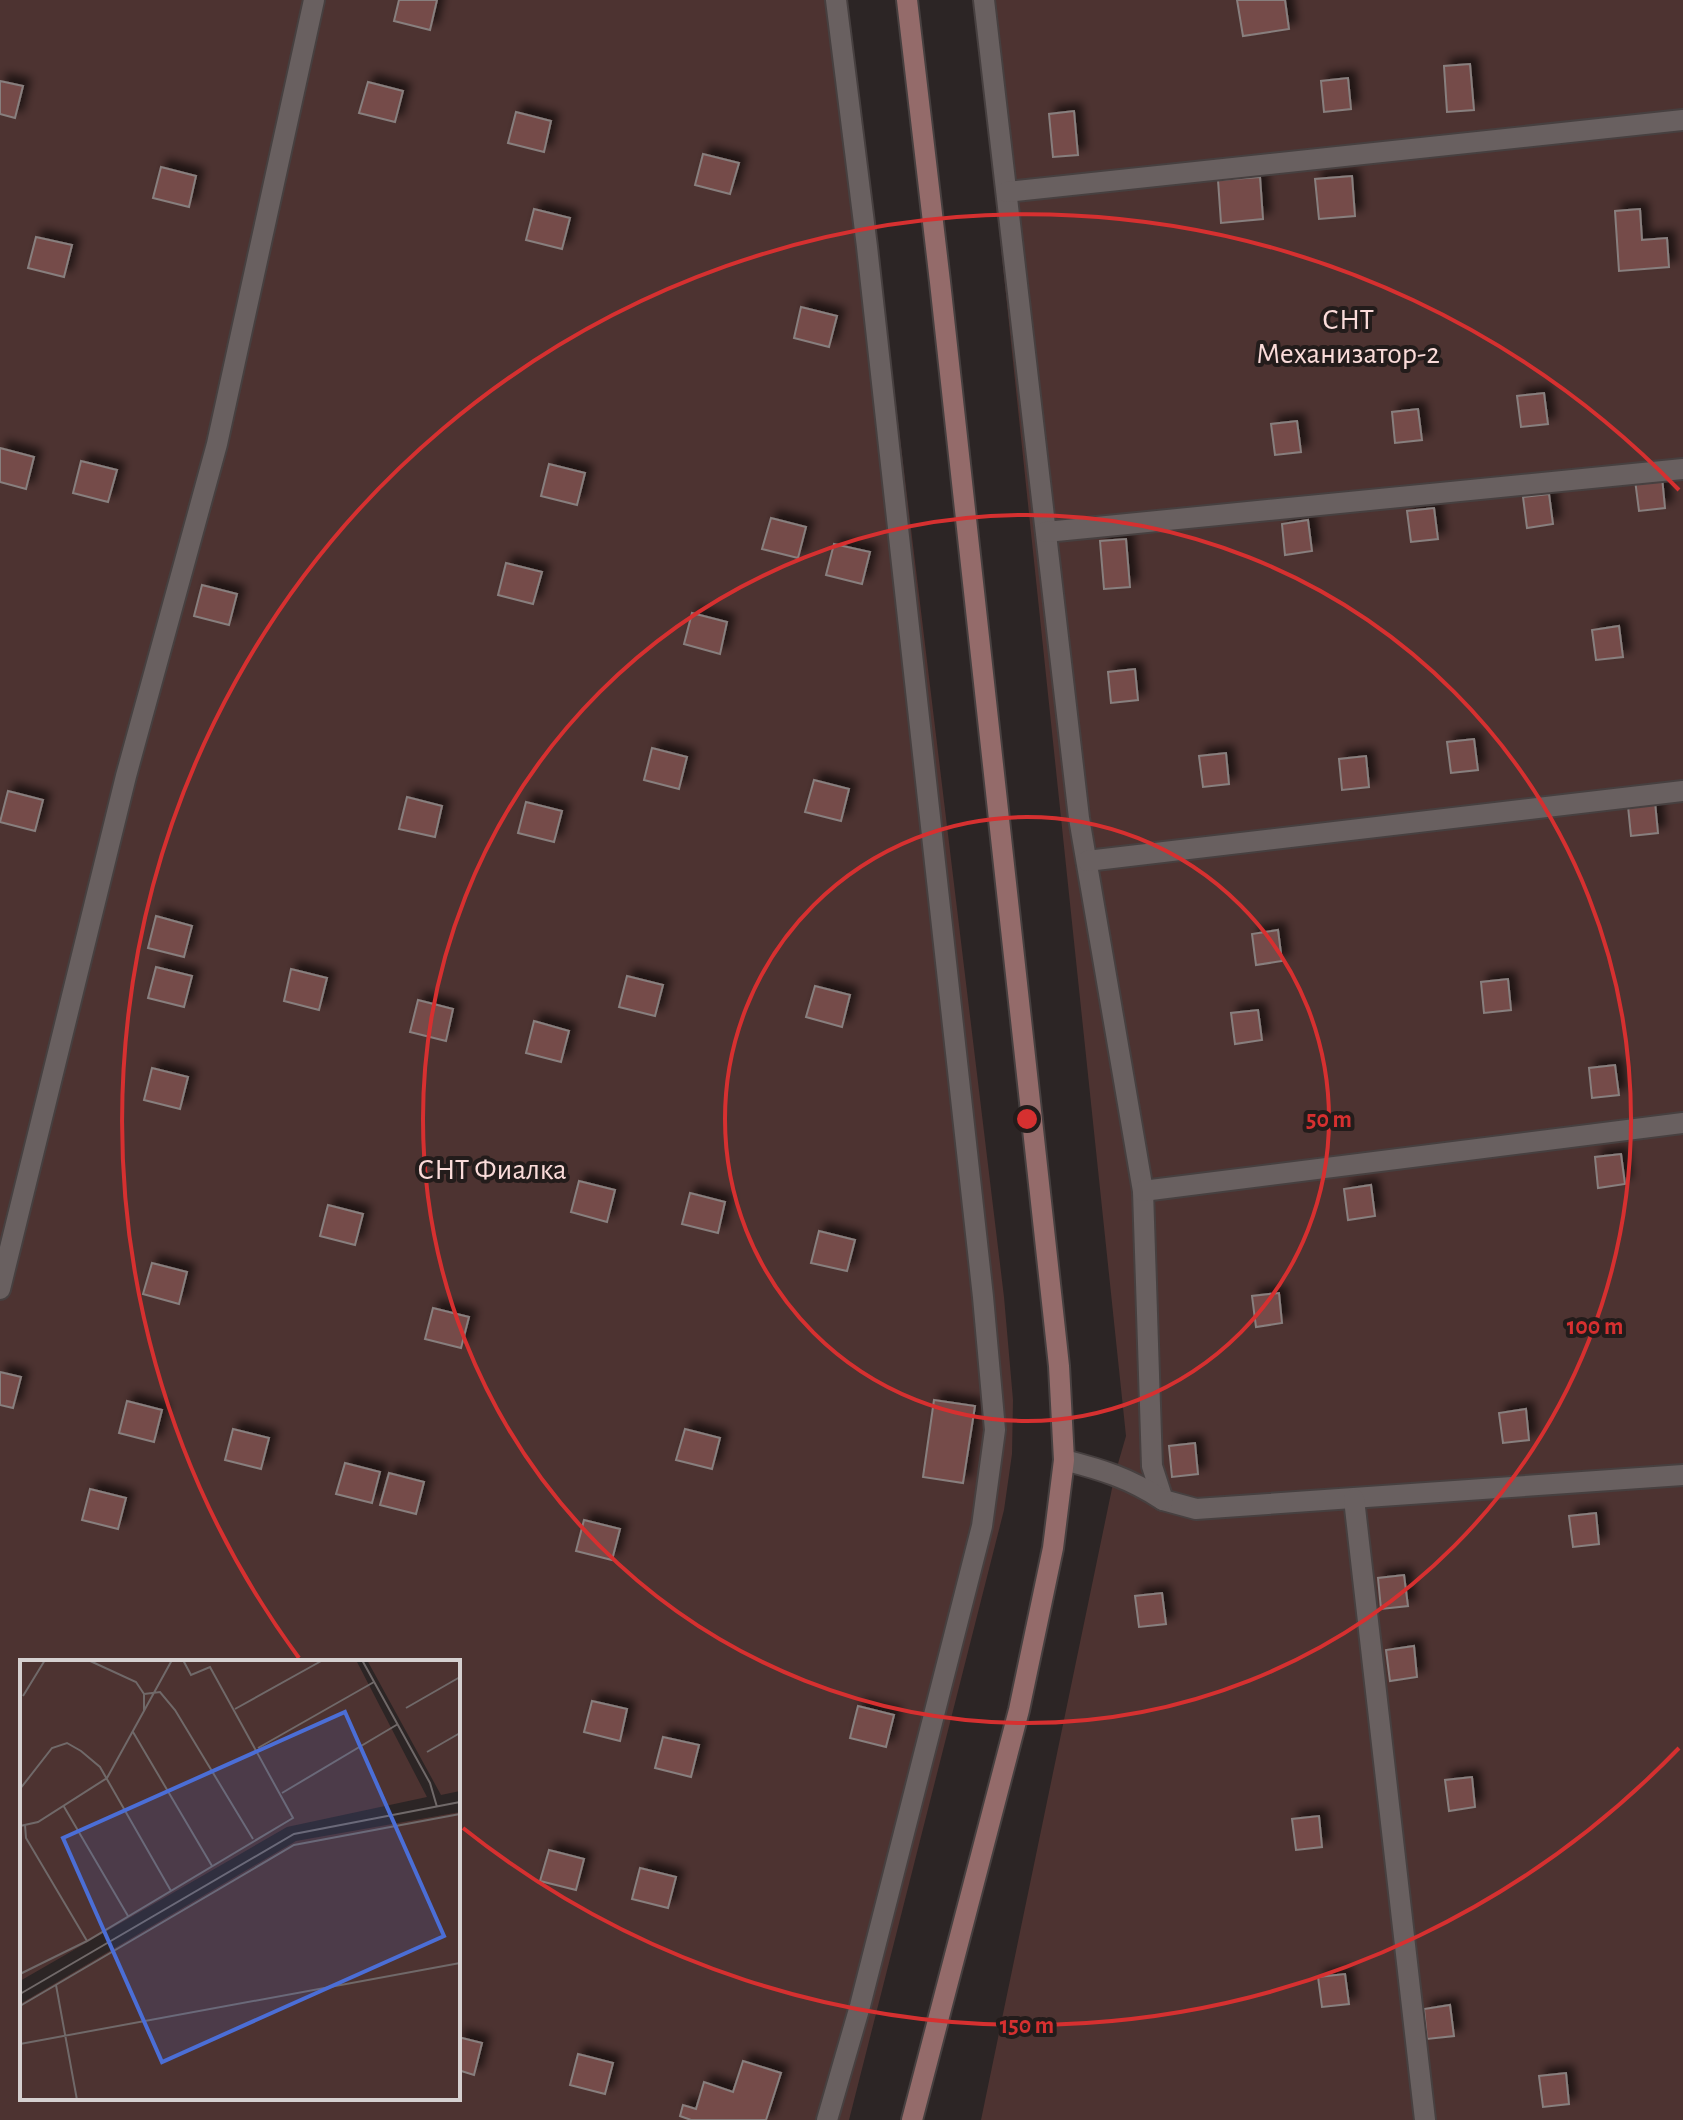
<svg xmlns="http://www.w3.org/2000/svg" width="1683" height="2120" font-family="'Alegreya Sans',sans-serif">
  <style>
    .green { fill: #4d3331; fill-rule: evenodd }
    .building { fill: #744b49; stroke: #887f7e; stroke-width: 2; filter: url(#shadow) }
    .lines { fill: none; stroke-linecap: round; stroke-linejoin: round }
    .lane-casing { stroke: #474040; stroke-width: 24 }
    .secondary-casing { stroke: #474040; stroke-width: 24 }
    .lane { stroke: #696060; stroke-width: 20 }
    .secondary { stroke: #946b6a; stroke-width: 20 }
    .ring { fill: none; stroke: #d63030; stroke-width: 4 }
    .labels { text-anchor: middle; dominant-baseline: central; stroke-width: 8; stroke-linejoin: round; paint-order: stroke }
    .park-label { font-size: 30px; fill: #fadbd9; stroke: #231c1b }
    .inset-road { fill: none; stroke: #706969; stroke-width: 2 }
    .view { fill: #4b6ed6; fill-opacity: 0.15; stroke: #4b6ed6; stroke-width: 4 }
    .inset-edge { fill: none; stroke: #d5d0d0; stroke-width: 4 }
    .centre { fill: #d63030; stroke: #231c1b; stroke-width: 4 }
    .ring-label { font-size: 24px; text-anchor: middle; font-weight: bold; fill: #d63030; stroke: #231c1b; stroke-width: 8; stroke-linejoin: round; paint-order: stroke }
  </style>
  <defs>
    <filter id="shadow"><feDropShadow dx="7" dy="-7" stdDeviation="4" flood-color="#0009"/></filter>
  </defs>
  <rect width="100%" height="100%" fill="#2c2525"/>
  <g class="green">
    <path d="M0,0H847L1004,1297L1013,1400L1012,1454L1004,1510L849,2120H0ZM22,1662H458V2098H22Z"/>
    <path d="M975,0H1683V2120H981L1115,1474L1126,1436Z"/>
  </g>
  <g class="building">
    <path d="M399,0H437L430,30L394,21Z"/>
    <path d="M1237,0H1285L1289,29L1243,36Z"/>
    <path d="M1470,64L1474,110L1447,112L1444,66Z"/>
    <path d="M1348,78L1351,109L1324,112L1321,81Z"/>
    <path d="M0,81L23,86L15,118L0,114Z"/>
    <path d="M368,82L403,91L395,122L359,113Z"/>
    <path d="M1074,111L1078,155L1053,157L1049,114Z"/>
    <path d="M516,112L551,121L544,152L508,143Z"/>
    <path d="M703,154L739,163L730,194L695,185Z"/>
    <path d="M161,167L196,176L189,207L153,198Z"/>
    <path d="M1352,176L1355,216L1319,219L1315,179Z"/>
    <path d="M1260,177L1263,219L1221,223L1218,180Z"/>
    <path d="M534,209L570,218L562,249L526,240Z"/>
    <path d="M1640,209L1642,240L1667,238L1669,267L1619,271L1615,211Z"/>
    <path d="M36,237L72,245L64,277L28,268Z"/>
    <path d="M801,307L837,316L829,347L794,338Z"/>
    <path d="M1544,393L1548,424L1521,427L1517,396Z"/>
    <path d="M1418,409L1422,440L1395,443L1392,412Z"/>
    <path d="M1297,421L1301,452L1275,455L1271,424Z"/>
    <path d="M0,448L34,457L26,489L0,482Z"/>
    <path d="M81,461L117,470L108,502L73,493Z"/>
    <path d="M549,464L585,473L577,505L541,496Z"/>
    <path d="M1662,477L1665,508L1639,511L1635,480Z"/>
    <path d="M1549,494L1553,524L1527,528L1523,497Z"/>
    <path d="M1434,508L1438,539L1411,542L1407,511Z"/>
    <path d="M771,518L806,527L798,558L762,549Z"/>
    <path d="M1308,520L1312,551L1285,555L1282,524Z"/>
    <path d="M1126,539L1130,587L1104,589L1100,541Z"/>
    <path d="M834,544L870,552L862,584L826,575Z"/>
    <path d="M506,563L542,572L533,604L498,595Z"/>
    <path d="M202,585L237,594L229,625L194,616Z"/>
    <path d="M692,613L727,622L720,654L684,644Z"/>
    <path d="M1619,626L1623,657L1596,660L1592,630Z"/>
    <path d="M1135,669L1138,700L1111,703L1108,672Z"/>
    <path d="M1474,739L1478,770L1451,773L1447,742Z"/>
    <path d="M652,748L687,757L679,789L644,780Z"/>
    <path d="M1226,753L1229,784L1203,787L1199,756Z"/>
    <path d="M1366,756L1369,787L1342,790L1339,759Z"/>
    <path d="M814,780L849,789L841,821L805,812Z"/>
    <path d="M8,791L43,800L35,831L0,822Z"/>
    <path d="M407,797L442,806L435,837L399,829Z"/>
    <path d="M526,802L562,811L554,842L518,833Z"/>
    <path d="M1655,802L1658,833L1631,836L1628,806Z"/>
    <path d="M156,916L192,926L184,957L148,948Z"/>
    <path d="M1278,930L1282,961L1256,965L1252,934Z"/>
    <path d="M156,967L192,976L184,1007L148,998Z"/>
    <path d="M291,969L327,978L319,1010L284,1001Z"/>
    <path d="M627,976L663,985L655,1016L619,1007Z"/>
    <path d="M1508,979L1511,1010L1484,1013L1481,982Z"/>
    <path d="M815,986L850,995L842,1027L806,1017Z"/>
    <path d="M418,1000L453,1009L446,1041L410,1032Z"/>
    <path d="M1258,1010L1262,1040L1235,1044L1231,1013Z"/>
    <path d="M534,1021L569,1031L561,1062L526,1053Z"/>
    <path d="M1615,1065L1619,1095L1592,1098L1589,1068Z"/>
    <path d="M152,1068L188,1077L180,1109L144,1100Z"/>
    <path d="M1621,1154L1625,1184L1598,1188L1595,1157Z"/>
    <path d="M579,1181L615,1190L607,1222L571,1212Z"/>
    <path d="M1371,1185L1375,1216L1348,1220L1344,1189Z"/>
    <path d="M690,1193L725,1202L718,1233L682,1224Z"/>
    <path d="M328,1205L363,1214L355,1245L320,1236Z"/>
    <path d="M819,1231L855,1240L847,1271L811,1263Z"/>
    <path d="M152,1263L187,1272L179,1304L143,1294Z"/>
    <path d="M1279,1293L1282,1323L1256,1327L1252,1296Z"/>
    <path d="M433,1308L469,1317L461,1348L425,1339Z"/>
    <path d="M0,1372L21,1377L13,1408L0,1405Z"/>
    <path d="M934,1400L975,1406L963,1483L923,1477Z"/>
    <path d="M127,1401L162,1410L154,1442L119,1433Z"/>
    <path d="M1526,1409L1529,1440L1503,1443L1499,1413Z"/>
    <path d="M233,1429L269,1438L261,1469L225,1460Z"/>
    <path d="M685,1429L720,1438L712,1469L676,1460Z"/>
    <path d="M1195,1443L1198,1474L1172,1477L1169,1446Z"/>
    <path d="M345,1463L380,1472L372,1503L336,1494Z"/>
    <path d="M389,1473L424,1482L416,1514L380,1505Z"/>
    <path d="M90,1489L126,1498L118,1529L82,1520Z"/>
    <path d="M1596,1513L1599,1544L1573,1547L1569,1516Z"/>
    <path d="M584,1520L620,1529L612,1560L576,1551Z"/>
    <path d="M1404,1575L1408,1606L1381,1609L1378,1578Z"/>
    <path d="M1162,1593L1166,1624L1139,1627L1135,1596Z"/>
    <path d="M1414,1646L1417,1677L1390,1681L1386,1650Z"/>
    <path d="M592,1701L627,1709L620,1741L584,1732Z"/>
    <path d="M858,1706L894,1715L886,1747L850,1738Z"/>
    <path d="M663,1737L699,1745L691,1777L655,1768Z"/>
    <path d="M1472,1777L1475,1807L1449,1811L1445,1780Z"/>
    <path d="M1319,1816L1322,1847L1296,1850L1292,1819Z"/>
    <path d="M549,1850L584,1859L576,1890L540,1881Z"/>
    <path d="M640,1868L676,1877L668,1908L632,1899Z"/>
    <path d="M1345,1974L1349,2004L1322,2007L1318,1977Z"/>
    <path d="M1450,2005L1454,2036L1427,2039L1424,2009Z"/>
    <path d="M458,2037L482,2043L474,2075L458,2070Z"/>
    <path d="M578,2054L613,2063L605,2094L570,2085Z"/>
    <path d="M743,2061L781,2073L766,2120H691L680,2116L683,2105L696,2109L704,2082L733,2092Z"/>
    <path d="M1566,2073L1569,2104L1543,2107L1539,2076Z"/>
  </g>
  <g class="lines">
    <g class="lane-casing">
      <g id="lane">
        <path d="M984,0L1079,818L1143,1191L1152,1466L1163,1500L1196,1509L1683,1475"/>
        <path d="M1007,192L1683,120"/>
        <path d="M1046,532L1683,469"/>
        <path d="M1087,861L1683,791"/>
        <path d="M1143,1191L1683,1123"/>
        <path d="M0,1289L126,776L217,444L314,0"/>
        <path d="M1064,1460C1103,1470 1129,1478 1163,1500"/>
        <path d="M1354,1499L1425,2120"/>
        <path d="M827,2120L860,2006L982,1526L995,1430L983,1297L867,247L836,0"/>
      </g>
    </g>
    <g class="secondary-casing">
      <path id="secondary" d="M907,0L940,282L1059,1366L1064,1460L1053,1548L1019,1710L912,2120"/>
    </g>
    <use href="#lane" class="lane"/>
    <use href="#secondary" class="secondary"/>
  </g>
  <g class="ring">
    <circle cx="1027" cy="1119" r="302"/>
    <circle cx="1027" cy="1119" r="604"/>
    <path d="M1679 1748A906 906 0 0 1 463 1828M299 1658A906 906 0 0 1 1679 490"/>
  </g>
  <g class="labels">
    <g class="park-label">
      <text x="1348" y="320">СНТ<tspan x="1348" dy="34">Механизатор-2</tspan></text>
      <text x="492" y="1170">СНТ Фиалка</text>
    </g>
  </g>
  <g transform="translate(20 1660)">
    <rect width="440" height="440" fill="#2c2525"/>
    <path d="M0,0H336L407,137L267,167L0,321ZM347,0H440V131L421,135ZM440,152V440H0V344L276,181Z" fill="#4d3331"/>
    <path class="inset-road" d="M68,0L116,22L124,34V51M342,0L410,123L417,147M124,34L140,32L155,50L233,179M3,36L25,0M386,48L440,17M215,49L303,0M113,72L192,206M238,88L354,22M407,92L440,73M0,129L32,88L47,83L61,91L80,107L151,231M262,133L378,64M43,145L108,256M5,165L6,178L67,281M0,166L18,162L87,118L152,0M0,314L67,281L273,158L190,7L171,15L163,0M36,325L57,440M0,334L274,174L440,142M0,346L274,185L440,154M0,384L440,303"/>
    <path class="view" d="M325,52L424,276L142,402L43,178Z"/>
    <rect width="440" height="440" class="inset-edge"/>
  </g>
  <circle cx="1027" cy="1119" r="12" class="centre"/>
  <g class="ring-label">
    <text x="1329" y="1127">50 m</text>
    <text x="1595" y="1334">100 m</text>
    <text x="1027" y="2033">150 m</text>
  </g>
</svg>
